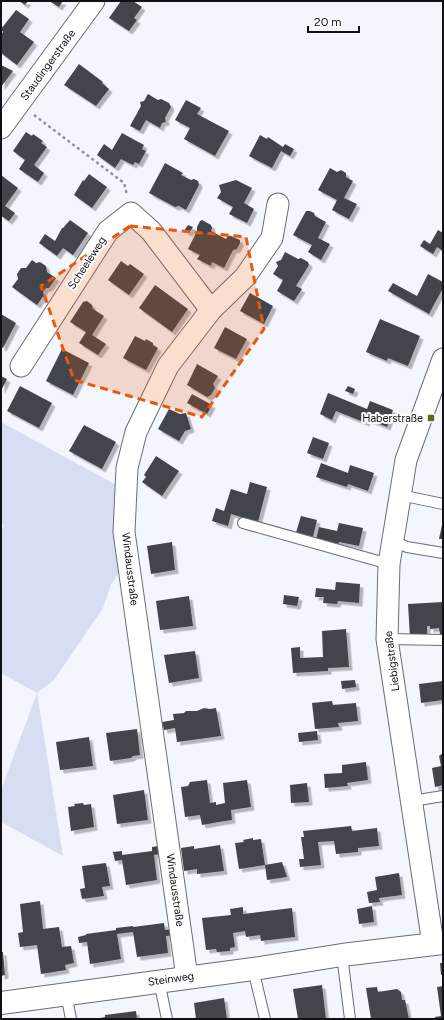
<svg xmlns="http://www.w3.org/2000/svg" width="444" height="1020" font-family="Figtree,sans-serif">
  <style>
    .green { fill: #d7def1 }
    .building { fill: #42454c; filter: url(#shadow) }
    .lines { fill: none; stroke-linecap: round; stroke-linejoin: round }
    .lane-casing { stroke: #6a6d75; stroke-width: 12 }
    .street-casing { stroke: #6a6d75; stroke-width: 23 }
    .secondary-casing { stroke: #6a6d75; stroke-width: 24 }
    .path { stroke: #92949a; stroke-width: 2.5; stroke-dasharray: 3 3; stroke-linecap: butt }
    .lane { stroke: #fff; stroke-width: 10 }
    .street { stroke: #fff; stroke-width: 21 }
    .secondary { stroke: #fff; stroke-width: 22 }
    .marked { fill: #e8590c; fill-opacity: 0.2; stroke: #e8590c; stroke-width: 3; stroke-dasharray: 8 5; stroke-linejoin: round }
    .poi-dot { fill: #5b6d1b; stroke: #fff; stroke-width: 1.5 }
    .labels { text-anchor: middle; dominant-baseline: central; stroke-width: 4; stroke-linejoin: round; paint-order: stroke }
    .street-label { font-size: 11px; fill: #101114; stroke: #fff }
    .poi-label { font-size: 11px; fill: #101114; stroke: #fff; text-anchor: end }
  </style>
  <defs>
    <filter id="shadow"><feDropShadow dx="3.5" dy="3.5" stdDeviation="0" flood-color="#0004"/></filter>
  </defs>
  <rect width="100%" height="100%" fill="#f4f6fe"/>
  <path class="green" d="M1,422L116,485L121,570L111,584L103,608L54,680L37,693L63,856L1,822V790L37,693L1,673V530L4,525L1,523Z"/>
  <g class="building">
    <path d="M19,1H28L25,5Z"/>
    <path d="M49,1H63L59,7Z"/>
    <path d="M121,1H133L142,7L134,18L137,20L129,31L109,18Z"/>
    <path d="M16,10L29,19L20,32L34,42L17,65L1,53V35L3,32L1,29Z"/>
    <path d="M79,64L103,82L102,83L109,89L96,106L64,85Z"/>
    <path d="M1,65L13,71L1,87Z"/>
    <path d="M148,94L158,100L161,99L169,103L171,107L165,118L166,122L162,123L160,128L146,120L140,131L130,126L141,106L140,102L144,101Z"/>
    <path d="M186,100L201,108L197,114L229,131L215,156L184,139L190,128L175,120Z"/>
    <path d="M26,132L32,136L33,134L43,141L41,143L47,147L34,165L44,173L38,182L19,169L25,160L13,151Z"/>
    <path d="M122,133L144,145L142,149L146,151L139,164L135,162L133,165L121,159L115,168L97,155L104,144L112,150Z"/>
    <path d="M260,135L267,139L268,137L283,147L285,144L294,149L290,156L281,151L272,168L249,156Z"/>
    <path d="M165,163L183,173L181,175L191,180L194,179L198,181L199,185L186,210L179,206L175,207L149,193Z"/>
    <path d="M330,168L337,172L341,170L346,173V177L353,181L344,198L357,204L349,219L332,210L337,200L318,190Z"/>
    <path d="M89,174L107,187L92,208L74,195L83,180L84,181Z"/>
    <path d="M1,175L18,188L5,206L15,213L9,221L1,216Z"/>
    <path d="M236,180L252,188L244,203L254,209L247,223L229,214L233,207L217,198L221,192L219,185Z"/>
    <path d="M306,211H310L314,213L315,216L326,222L318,238L330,244L321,260L308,252L312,245L293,235Z"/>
    <path d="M70,220L88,233L73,255L63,248L57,256L39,243L45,234L55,241L62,228H63Z"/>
    <path d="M202,220L211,225L212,228L211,231L226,239L228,236H231L240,240V243L237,249L233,250L224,268L212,262L211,266L197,259L200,255L188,249L197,231V227L200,221Z"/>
    <path d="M188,225L193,227L189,233L184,231Z"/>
    <path d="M438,230L443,233V251L437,247L433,254L420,246L424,240L430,244Z"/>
    <path d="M285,252L298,259L301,258L308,262L309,265L296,286L302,289L294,301L277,291L283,280L273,274L278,266L276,262L281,260Z"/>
    <path d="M32,260L36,263L40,262L46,266L47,272L56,278L49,288H46L43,292L44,295L37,305L12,287L18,279L17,274L21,268H26Z"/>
    <path d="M121,261L128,266L130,264L144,274L129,295L108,280Z"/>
    <path d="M428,274L443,282V288L429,314L388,291L393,283L417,296Z"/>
    <path d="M155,285L188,309L172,332L139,308Z"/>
    <path d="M250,293L273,306L264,324L240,311Z"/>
    <path d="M87,301L92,305L93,309L104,316L92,335L106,344L98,355L79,343L86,332L70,322L83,302Z"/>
    <path d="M1,314L16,323L3,348L1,347Z"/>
    <path d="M380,319L420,336L408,366L388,358L387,361L366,352Z"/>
    <path d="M225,327L247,339L236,359L214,348Z"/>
    <path d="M135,336L145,341L146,339L153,343V345L158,348L146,370L123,358Z"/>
    <path d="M62,349L89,363L73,395L46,381Z"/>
    <path d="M197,364L218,376L213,384L215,388L211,395L207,397L187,385Z"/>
    <path d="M1,376L7,379L1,391Z"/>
    <path d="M20,386L52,403L39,428L7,411Z"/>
    <path d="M348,386L355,389L353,394L345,391Z"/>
    <path d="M328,393L367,409L370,401L393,410L387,427L367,419L366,423L336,411L332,420L320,414Z"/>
    <path d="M192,394L212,405L207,414L187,403Z"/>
    <path d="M169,409L180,414L186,413L191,429L185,431L179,441L158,429Z"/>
    <path d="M84,425L116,442L102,469L69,451Z"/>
    <path d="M313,437L329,443L323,459L307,453Z"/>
    <path d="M156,456L179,471L162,496L142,482L146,477L144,475Z"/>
    <path d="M321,463L348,473L350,465L374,473L368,491L348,484L347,487L316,477Z"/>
    <path d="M250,482L267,487L258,522L231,514L228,526L212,521L216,508L224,511L231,489L247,494Z"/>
    <path d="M301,516L317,520L312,541L295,536Z"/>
    <path d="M339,523L363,528L359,546L339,542L338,545L316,540L319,527L337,531Z"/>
    <path d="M442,525H443V539H439Z"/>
    <path d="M172,542L175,570L151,574L147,546Z"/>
    <path d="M336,582L360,584L359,603L338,601L337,604L323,603L324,597H315L316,588L335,590Z"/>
    <path d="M284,595L299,597L297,606L283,604Z"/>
    <path d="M189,596L193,626L160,630L156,601Z"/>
    <path d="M443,602V634H440L439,628L430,629V626H427V636L410,637L408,604Z"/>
    <path d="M346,629L349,667L328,668V671L293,673L291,648L300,647V658L323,657L322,631Z"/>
    <path d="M195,651L199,678L169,683L164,655Z"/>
    <path d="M355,680L356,687L342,689L341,681Z"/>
    <path d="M443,681V700L421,703L419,684Z"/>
    <path d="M332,701L333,705L356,703L358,721L338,723L339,727L315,729L312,703Z"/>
    <path d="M204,708L210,709L216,708L221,736L177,742L175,728L164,730L162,722L174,720L173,714L184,713L186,711H197Z"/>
    <path d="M137,729L140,755L133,756L131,758L110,761L106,733Z"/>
    <path d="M317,731L318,740L299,742L298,733Z"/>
    <path d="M89,737L93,766L60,770L56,742Z"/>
    <path d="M443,753V785L435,787L432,768L441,766L439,756Z"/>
    <path d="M366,762L368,780L347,783L348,786L325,788L324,774L342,773V765Z"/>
    <path d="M207,780L210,803L216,802V805L225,803L223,783L247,780L251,807L231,810L232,820L219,822L202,825L200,815L185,817L181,787L188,786L190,782Z"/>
    <path d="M307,783L309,802L291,803L290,785Z"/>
    <path d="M144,790L148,820L117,824L113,795Z"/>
    <path d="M83,803L84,805L91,804L94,827L71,831L68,807L75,806L74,804Z"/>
    <path d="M351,826L352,831L377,828L379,846L358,848V852L336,854L334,841L318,842L321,865L300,867L299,859H304L301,837H304L303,831Z"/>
    <path d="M253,838V840L261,839L265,865L239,869L235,843L244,842L243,840Z"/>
    <path d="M220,845L224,871L197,874V869L184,871L181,848L194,846V849Z"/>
    <path d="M159,846L160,854L154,855L157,880L126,885L122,860L115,861L113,852L122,851V855L152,851V847Z"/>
    <path d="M282,862L287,877L267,880L265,865Z"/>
    <path d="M106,863L110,886L102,887L104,896L82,899L80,889L85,888L82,866Z"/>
    <path d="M399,873L402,895L379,898L380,902L369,903L367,892L377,890L375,877Z"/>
    <path d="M40,901L43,929L59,927L62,947L71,946L74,963L65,965L66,970L41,974L37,945L20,947L18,933L23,932L20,904Z"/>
    <path d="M372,906L374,922L359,924L357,909Z"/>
    <path d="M243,907V914L292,908L295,937L261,941L260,935L246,937L245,931L233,933L235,947L230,948V951L217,952L216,949L206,950L202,918L231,915L230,909Z"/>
    <path d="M164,923L165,930L173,929L174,935L166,936L168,953L137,957L133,932L117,934L121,959L90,964L87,942L79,943L78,937L86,935V934L116,930V928L133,926V927Z"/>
    <path d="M1,952H3L5,975L1,976Z"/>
    <path d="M440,963H443V975H441Z"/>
    <path d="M322,985L326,1019H298L293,989Z"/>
    <path d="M443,986V1019H435V1017L441,1016L437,987Z"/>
    <path d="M377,987L378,992L397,989L401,992L402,1000H405L409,1019H371L366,988Z"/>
    <path d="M224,998L227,1019H196L194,1003Z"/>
    <path d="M136,1011L137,1019H96L105,1017V1015Z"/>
  </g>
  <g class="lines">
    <g class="lane-casing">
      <g id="lane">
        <path d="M400,495L443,504"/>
        <path d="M243,523L389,564"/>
        <path d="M393,541L407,547L443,553"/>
        <path d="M387,639L443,640"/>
        <path d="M412,801L443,796"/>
        <path d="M342,955L350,1019"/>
        <path d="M253,969L265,1019"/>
        <path d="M159,981L167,1019"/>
        <path d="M66,994L71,1019"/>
      </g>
    </g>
    <g class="street-casing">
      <g id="street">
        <path d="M1,128L94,1"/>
        <path d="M21,366L108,231L131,213L151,231L211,310"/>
        <path d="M433,944L387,639L389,564L406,460L443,359"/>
        <path d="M187,977L124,532L127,468L136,432L168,366L211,310L245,277L272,238L278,204"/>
      </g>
    </g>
    <g class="secondary-casing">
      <path id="secondary" d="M1,1003L253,969L342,955L443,943"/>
    </g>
    <path class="path" d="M34,115L124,183L127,195"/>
    <use href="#lane" class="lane"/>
    <use href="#street" class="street"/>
    <use href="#secondary" class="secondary"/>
  </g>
  <path class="marked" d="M130,226L246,237L264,329L202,417L74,380L41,286Z"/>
  <rect class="poi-dot" x="427" y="414" width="8" height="8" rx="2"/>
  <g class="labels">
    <g class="street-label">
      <text transform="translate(48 65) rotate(-54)">Staudingerstraße</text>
      <text transform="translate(87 263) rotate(-57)">Scheeleweg</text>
      <text transform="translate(130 569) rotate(83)">Windausstraße</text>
      <text transform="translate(392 661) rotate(-97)">Liebigstraße</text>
      <text transform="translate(175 890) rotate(82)">Windausstraße</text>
      <text transform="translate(171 979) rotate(-8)">Steinweg</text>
    </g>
    <g class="poi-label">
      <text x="423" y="418">Haberstraße</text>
    </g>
  </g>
  <rect width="444" height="1020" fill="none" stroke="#101114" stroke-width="4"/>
  <path d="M308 26v6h51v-6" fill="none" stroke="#101114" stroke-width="2"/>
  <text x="314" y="26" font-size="12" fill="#101114" stroke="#ffffff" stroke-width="3" paint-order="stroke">20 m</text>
</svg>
